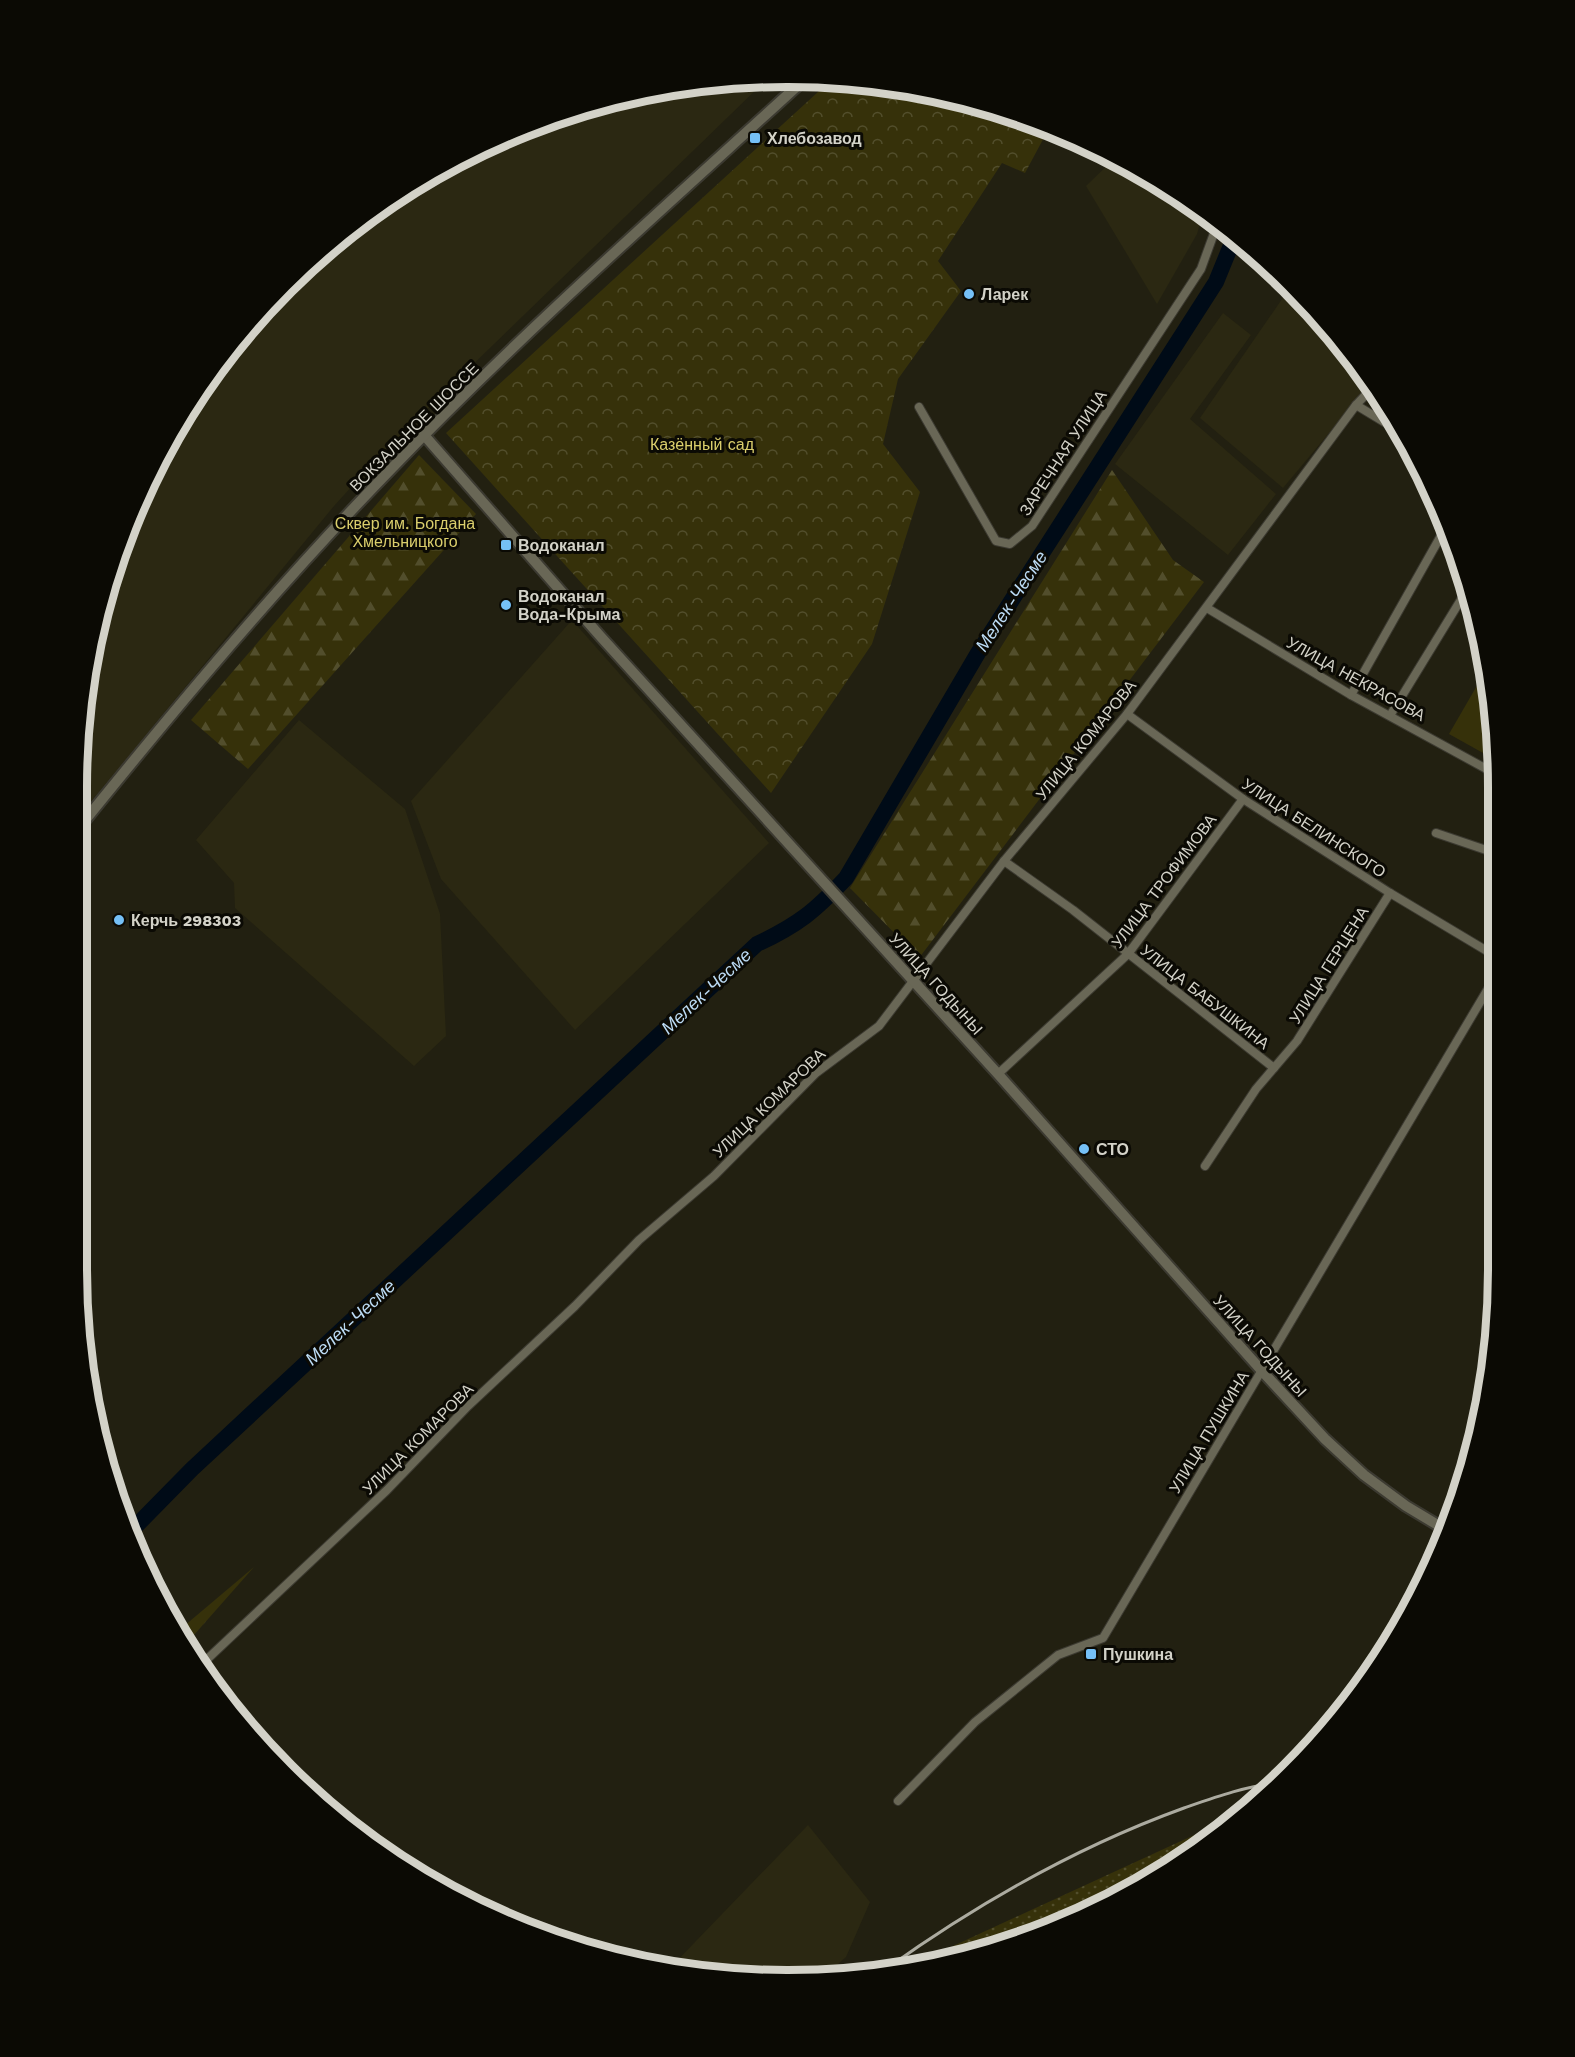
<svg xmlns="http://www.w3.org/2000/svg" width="1575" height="2057" font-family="'Work Sans',sans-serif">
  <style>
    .built { fill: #2b2812 }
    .forest { fill: url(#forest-firs) }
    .park { fill: url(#park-crowns) }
    .garden { fill: url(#garden-dots) }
    .pitch { fill: #36310a }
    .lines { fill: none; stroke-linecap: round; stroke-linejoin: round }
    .river { stroke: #000b17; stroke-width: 16 }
    .minor-casing { stroke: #3c3a31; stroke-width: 10 }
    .secondary-casing { stroke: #3c3a31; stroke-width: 14 }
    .minor { stroke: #696756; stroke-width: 8 }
    .secondary { stroke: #696756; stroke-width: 10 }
    .rail { stroke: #acaba0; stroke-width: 3 }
    .poi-dot { fill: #75c0f6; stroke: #0b0a04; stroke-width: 2 }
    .labels { text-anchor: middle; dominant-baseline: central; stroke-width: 6; stroke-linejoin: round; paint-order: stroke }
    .poi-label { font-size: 16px; font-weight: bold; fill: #d3d2c8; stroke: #0b0a04; text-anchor: start }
    .street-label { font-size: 16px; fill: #d3d2c8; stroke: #0b0a04 }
    .park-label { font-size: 16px; fill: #dace6c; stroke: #0b0a04 }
    .water-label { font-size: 18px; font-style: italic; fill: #bcdbf4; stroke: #0b0a04 }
    .rim { fill: none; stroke: #d3d2c8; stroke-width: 8 }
  </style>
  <defs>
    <pattern id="forest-firs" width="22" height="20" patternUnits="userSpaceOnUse" patternTransform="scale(1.5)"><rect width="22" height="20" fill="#36310a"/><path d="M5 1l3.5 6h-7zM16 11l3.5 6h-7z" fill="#524e2c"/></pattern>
    <pattern id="park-crowns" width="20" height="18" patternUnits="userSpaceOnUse" patternTransform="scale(1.5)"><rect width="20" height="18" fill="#36310a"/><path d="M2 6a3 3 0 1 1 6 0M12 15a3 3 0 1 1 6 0" fill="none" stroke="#524e2c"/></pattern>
    <pattern id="garden-dots" width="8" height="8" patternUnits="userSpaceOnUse" patternTransform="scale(1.5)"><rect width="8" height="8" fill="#36310a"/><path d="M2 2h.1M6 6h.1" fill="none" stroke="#524e2c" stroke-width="1.8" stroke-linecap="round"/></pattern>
  </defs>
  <rect width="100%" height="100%" fill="#222011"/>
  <g class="built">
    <path d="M768,78L384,451L334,506L85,809L78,813V741L101,603L150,473L223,355L285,285L392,197L515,131L648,90Z"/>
    <path d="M1114,159L1182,196L1203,213L1197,234L1157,304L1086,186Z"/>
    <path d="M1291,286L1371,383L1283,488L1200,418Z"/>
    <path d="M1223,313L1251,335L1190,419L1276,494L1228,555L1115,464Z"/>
    <path d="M572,620L769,843L575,1030L441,879L411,801Z"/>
    <path d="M299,720L405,809L440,914L446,1036L414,1066L235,908L234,883L196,840Z"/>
    <path d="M808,1825L870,1902L846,1957L822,1978L670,1968Z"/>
  </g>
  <g class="forest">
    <path d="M419,455L476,514L248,769L191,720Z"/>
    <path d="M1112,470L1173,560L1204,582L919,958L850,888Z"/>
    <path d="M254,1567L186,1644L177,1632Z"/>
  </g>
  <path class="park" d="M830,81L926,90L1046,126L1048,130L1025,173L1002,163L938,261L961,291L898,379L883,444L920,492L872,644L771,793L446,433Z"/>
  <path class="garden" d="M1205,1830L1219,1831L1183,1860L1016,1943L947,1957L953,1946Z"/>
  <path class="pitch" d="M1486,670L1492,695V758L1449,734Z"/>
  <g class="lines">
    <path class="river" d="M132,1530L192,1469L757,944C798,925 815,911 846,878L978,653L1216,282L1234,238"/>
    <g class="minor-casing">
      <g id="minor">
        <path d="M1356,405L1399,431"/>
        <path d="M919,407L996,541L1010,544L1032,526L1201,269L1217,225"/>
        <path d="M1207,608L1351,695L1492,772"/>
        <path d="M1351,695L1447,525"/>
        <path d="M1127,714L1243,799L1390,893L1492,954"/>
        <path d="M1391,714L1465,593"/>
        <path d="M1436,833L1492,852"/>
        <path d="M1004,861L1073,910L1274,1068"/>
        <path d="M998,1074L1128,954L1243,799"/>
        <path d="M1205,1166L1256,1089L1297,1041L1390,893"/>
        <path d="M202,1664L387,1490L468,1406L575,1306L639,1240L714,1176L816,1073L879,1026L1004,861L1127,714L1356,405L1374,386"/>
        <path d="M898,1801L975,1722L1058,1655L1103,1638L1492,982"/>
      </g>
    </g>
    <g class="secondary-casing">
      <g id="secondary">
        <path d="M424,435L601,637L998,1074L1262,1371L1325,1439L1364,1475L1406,1506L1446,1530"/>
        <path d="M78,829C178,705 281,582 392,468C524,331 666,206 806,78"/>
      </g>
    </g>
    <use href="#minor" class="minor"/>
    <use href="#secondary" class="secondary"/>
    <path class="rail" d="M886,1969C977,1904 1079,1846 1184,1808C1213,1798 1246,1786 1277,1783"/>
  </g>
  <g class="poi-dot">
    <rect x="749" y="132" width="12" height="12" rx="3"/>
    <circle cx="969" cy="294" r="6"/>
    <rect x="500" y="539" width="12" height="12" rx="3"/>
    <circle cx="506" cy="605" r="6"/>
    <circle cx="119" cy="920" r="6"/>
    <circle cx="1084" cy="1149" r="6"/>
    <rect x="1085" y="1648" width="12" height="12" rx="3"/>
  </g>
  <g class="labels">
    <g class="poi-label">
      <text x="767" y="138">Хлебозавод</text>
      <text x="981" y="294">Ларек</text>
      <text x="518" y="545">Водоканал</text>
      <text x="518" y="596">Водоканал<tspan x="518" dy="18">Вода-Крыма</tspan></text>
      <text x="131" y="920">Керчь 298303</text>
      <text x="1096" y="1149">СТО</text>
      <text x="1103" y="1654">Пушкина</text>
    </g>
    <g class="street-label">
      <text transform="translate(414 427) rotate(-45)">ВОКЗАЛЬНОЕ ШОССЕ</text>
      <text transform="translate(1063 453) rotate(-57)">ЗАРЕЧНАЯ УЛИЦА</text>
      <text transform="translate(1356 679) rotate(29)">УЛИЦА НЕКРАСОВА</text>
      <text transform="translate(1086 740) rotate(-51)">УЛИЦА КОМАРОВА</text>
      <text transform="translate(1314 828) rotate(33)">УЛИЦА БЕЛИНСКОГО</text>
      <text transform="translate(1164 881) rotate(-53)">УЛИЦА ТРОФИМОВА</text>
      <text transform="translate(1329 965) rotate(-58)">УЛИЦА ГЕРЦЕНА</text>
      <text transform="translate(936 984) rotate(48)">УЛИЦА ГОДЫНЫ</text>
      <text transform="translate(1205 997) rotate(38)">УЛИЦА БАБУШКИНА</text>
      <text transform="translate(769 1103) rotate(-44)">УЛИЦА КОМАРОВА</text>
      <text transform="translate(1260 1346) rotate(48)">УЛИЦА ГОДЫНЫ</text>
      <text transform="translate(1209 1432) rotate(-59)">УЛИЦА ПУШКИНА</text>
      <text transform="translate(418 1439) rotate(-45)">УЛИЦА КОМАРОВА</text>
    </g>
    <g class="park-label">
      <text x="702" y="444">Казённый сад</text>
      <text x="405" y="523">Сквер им. Богдана<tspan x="405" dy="18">Хмельницкого</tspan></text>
    </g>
    <g class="water-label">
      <text transform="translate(1011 601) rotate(-57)">Мелек-Чесме</text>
      <text transform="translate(706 991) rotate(-43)">Мелек-Чесме</text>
      <text transform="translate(350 1322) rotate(-43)">Мелек-Чесме</text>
    </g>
  </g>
  <path d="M0 0H1575V2057H0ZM787 87H788A700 700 0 0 1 1488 787V1270A700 700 0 0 1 788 1970H787A700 700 0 0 1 87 1270V787A700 700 0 0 1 787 87Z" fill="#0b0a04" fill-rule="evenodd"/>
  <path class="rim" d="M787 87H788A700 700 0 0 1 1488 787V1270A700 700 0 0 1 788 1970H787A700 700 0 0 1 87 1270V787A700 700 0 0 1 787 87Z"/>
</svg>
